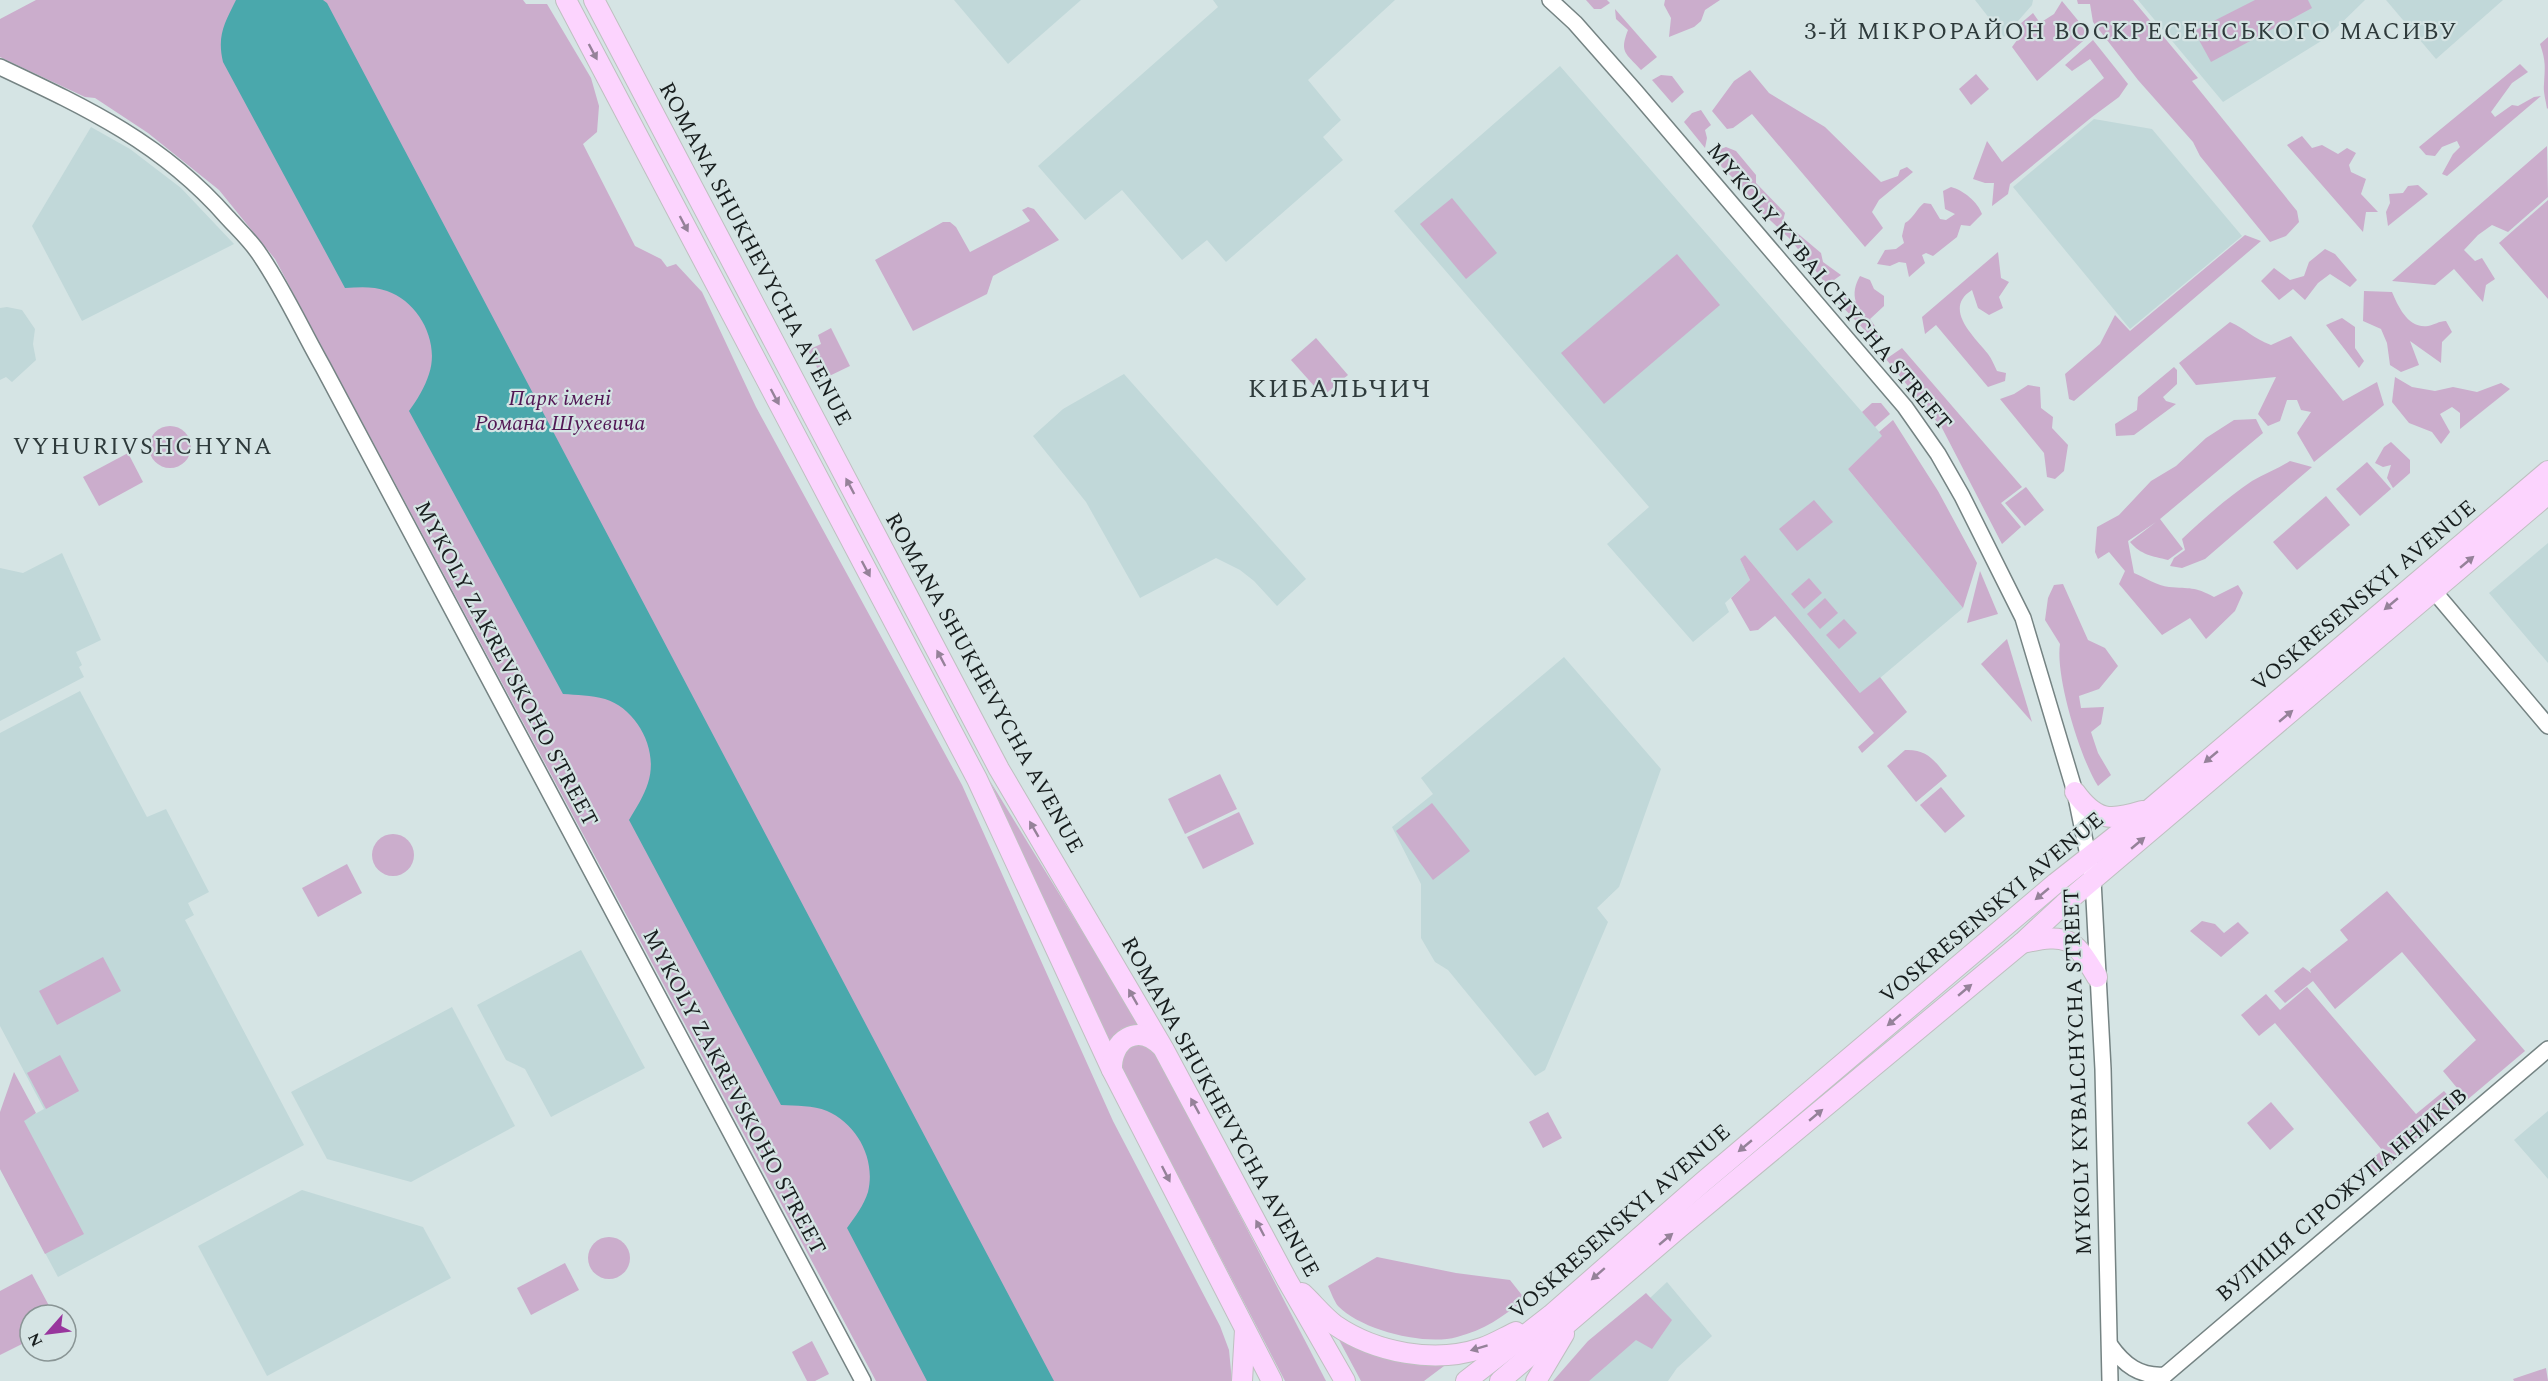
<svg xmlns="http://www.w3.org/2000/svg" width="2548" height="1381" font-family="Spectral,serif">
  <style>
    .built { fill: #c1d8d9 }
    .green { fill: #cbadcc }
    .water { fill: #4aa8ac }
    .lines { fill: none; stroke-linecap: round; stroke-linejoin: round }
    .minor-casing { stroke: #758383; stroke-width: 18 }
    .major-casing { stroke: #bec0c0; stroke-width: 22 }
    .minor { stroke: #fff; stroke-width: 15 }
    .major { stroke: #fcd4fe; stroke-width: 20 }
    .oneway { fill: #958299 }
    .labels { text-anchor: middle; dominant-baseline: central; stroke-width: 4.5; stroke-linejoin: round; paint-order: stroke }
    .street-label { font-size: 22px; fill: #181e1e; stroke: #d5e4e4 }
    .park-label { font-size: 22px; font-style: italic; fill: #511754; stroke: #d5e4e4 }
    .neighbourhood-label { font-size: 24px; letter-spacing: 1.5px; fill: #2e3a3b; stroke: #d5e4e4 }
    .quarter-label { font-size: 26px; letter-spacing: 1.5px; fill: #2e3a3b; stroke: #d5e4e4 }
  </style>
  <rect width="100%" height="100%" fill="#d5e4e4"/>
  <g class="built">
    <path d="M954,0H1081L1008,64Z"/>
    <path d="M1213,0H1395L1308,80L1341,120L1323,137L1343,160L1226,262L1207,240L1182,260L1122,190L1085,220L1038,166L1218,7Z"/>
    <path d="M1975,0H2033L2032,5L2004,37Z"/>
    <path d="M2138,0H2365L2326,38L2223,102Z"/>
    <path d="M2386,0H2503L2436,59Z"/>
    <path d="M1560,66L1883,436L1848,469L1963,608L1861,694L1745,555L1740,559L1750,580L1725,603L1729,612L1693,642L1607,544L1649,507L1394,211Z"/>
    <path d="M2094,119L2152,129L2242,236L2130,329L2013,187Z"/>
    <path d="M91,127L130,149L181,188L234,244L82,321L32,226Z"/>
    <path d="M7,307L22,310L35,329L33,344L36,360L12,382L6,377L0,380V308Z"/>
    <path d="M1124,374L1306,579L1277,606L1254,581L1240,570L1216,558L1140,598L1086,502L1033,436L1063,409Z"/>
    <path d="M2548,543V663L2489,593Z"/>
    <path d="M62,553L101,640L76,652L82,665L79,667L84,677L0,721V568L23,573Z"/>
    <path d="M1564,657L1661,769L1619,887L1597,908L1608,922L1545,1070L1535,1076L1448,970L1435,962L1421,938V884L1392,827L1433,794L1421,778Z"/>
    <path d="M80,691L147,817L166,809L209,892L188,903L194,915L185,920L304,1145L58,1277L0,1169V1133L44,1109L0,1026V733Z"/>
    <path d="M581,950L645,1068L551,1117L525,1069L506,1060L477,1005Z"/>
    <path d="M452,1007L515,1126L411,1182L327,1159L291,1092Z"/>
    <path d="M2548,1111V1179L2514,1140Z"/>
    <path d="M302,1190L423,1227L451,1278L267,1376L198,1246Z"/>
    <path d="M1667,1282L1712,1336L1677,1368L1668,1381H1562Z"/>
  </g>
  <g class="green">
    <path d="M36,0H523L526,4H547L591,78L599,106L597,132L583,144L635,246L661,259L667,267L676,264L702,292L756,407L962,785L1113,1121L1220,1326L1229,1350L1232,1381H876L275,259L219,190L148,133L95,98L85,97L0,57V19Z"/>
    <path d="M1586,0H1607L1610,3L1601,9H1594Z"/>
    <path d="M1665,0H1720L1705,10L1701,21L1694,27L1669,37L1671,18L1664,5Z"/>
    <path d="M2077,0H2133L2198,78L2192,81L2297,211L2299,222L2286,236L2270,242L2200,156L2193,142L2138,80L2093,22L2090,4H2078Z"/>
    <path d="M2255,0H2308L2312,8L2211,62L2194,31Z"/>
    <path d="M2062,1L2090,35L2037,81L2012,47L2020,36V24L2033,13L2040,23L2054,14Z"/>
    <path d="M1615,9L1657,57L1641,70C1626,53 1619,53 1628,30L1616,19Z"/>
    <path d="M2548,37V108L2547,109C2546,101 2543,92 2544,84C2545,67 2546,61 2540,44Z"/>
    <path d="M2093,40L2128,84L2119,97L2092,117L2010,184L2008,194L1992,206L1994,183H1985L1973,179L1987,141L2002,162L2104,78L2090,59L2072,71L2065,65Z"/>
    <path d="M2520,64L2528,72L2512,83L2491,112L2495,117L2512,105L2518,106L2534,97L2541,96L2447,176L2442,174L2453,154L2460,147L2457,141L2442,147L2435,156L2426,155L2419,147Z"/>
    <path d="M1750,70L1769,93L1825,127L1881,182L1898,176L1900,170L1907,167L1913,172L1879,200L1872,212L1883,228L1865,247L1752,114L1733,128L1727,129L1712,111L1734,81Z"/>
    <path d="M1976,74L1989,89L1971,105L1959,89Z"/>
    <path d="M1661,75L1672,76L1684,92L1672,103L1652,80Z"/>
    <path d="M1701,110L1711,125L1705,130L1707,138L1705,148L1684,122L1692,113Z"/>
    <path d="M2302,136L2312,148L2322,145L2338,154L2347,148L2356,153L2349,165L2351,172L2366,179L2361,194L2378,212H2366L2363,232L2287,145Z"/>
    <path d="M2547,146L2548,197L2508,232L2492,225L2478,235L2464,250L2475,261L2482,258L2495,279L2486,285L2483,302L2454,269L2435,285L2392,281Z"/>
    <path d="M1726,147L1736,151L1756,175V183L1785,213L1783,221L1821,253L1823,262L1841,275L1827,285L1789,238L1754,205C1752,193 1724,171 1714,158L1718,150Z"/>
    <path d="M2418,185L2428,194L2388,226L2386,212L2390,203L2389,194L2403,193L2408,186Z"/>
    <path d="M1951,187C1963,190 1978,202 1982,214L1970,226L1961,225L1957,237L1933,256L1926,253L1922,255L1925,263L1909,277L1906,263L1899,262L1890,266L1877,264L1885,250L1896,249L1904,243L1902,236L1905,223C1914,218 1916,209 1924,203L1931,204L1940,219L1946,220L1955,214L1945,209L1943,191Z"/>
    <path d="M1452,198L1497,253L1466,279L1420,224Z"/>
    <path d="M2548,200V299L2499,243Z"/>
    <path d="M1028,207L1034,209L1059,240L993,276L987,294L913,331L875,260L943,222H950L956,227L970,252L1030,221L1022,210Z"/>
    <path d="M2245,235L2261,241L2074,401L2069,399L2065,374L2100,344L2115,315L2130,331Z"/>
    <path d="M2325,249L2335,254L2357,280L2350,287L2330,274L2318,283L2305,300L2293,289L2279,300L2261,281L2274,268L2290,280L2304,276L2309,262Z"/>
    <path d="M1998,252L2001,278L2009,282L1999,297L2003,308L1989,315L1978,308L1972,290C1942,309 1975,337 1988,354C1992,359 1994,365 1997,371L2006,373L2005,381L1988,387L1936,325L1925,334L1922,317Z"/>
    <path d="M1677,254L1720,305L1604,404L1561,353Z"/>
    <path d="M1860,276L1870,280L1874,289L1884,296V306L1870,319L1883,338L1877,343L1835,299L1844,294L1856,302C1853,293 1855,285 1860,276Z"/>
    <path d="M2364,291L2392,292C2398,306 2408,329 2428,326C2434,325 2439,321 2446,321L2452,332L2442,342L2441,363L2410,341L2419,365L2401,372L2390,365L2387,343L2381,329L2363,321Z"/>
    <path d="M2342,318L2355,327V348L2364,361L2359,368L2326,325Z"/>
    <path d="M2230,322C2246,329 2254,339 2271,345L2291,336L2343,401L2377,382L2384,405L2314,462L2297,433L2311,412L2301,410L2297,400H2287L2280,421L2268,426L2258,414L2276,377L2196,385L2179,363Z"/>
    <path d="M831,328L850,366L823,379L808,350L821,344L818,335Z"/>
    <path d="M1316,338L1348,375L1323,396L1291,360Z"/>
    <path d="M1902,348L2022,487L2001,503L2021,527L2002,544L1942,428L1886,359Z"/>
    <path d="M2174,367L2177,370V384L2163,397L2166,401L2176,404L2134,435L2116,436L2115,424L2137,410L2138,397Z"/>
    <path d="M2395,377L2412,387L2435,391L2453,387L2477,392L2501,383L2510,389L2460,429V413L2452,407L2440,414L2450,432L2441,444L2432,432L2409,423L2392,402Z"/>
    <path d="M2028,385L2040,387L2041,408L2053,417L2052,428L2068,445L2064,471L2055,479L2047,477L2044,453L2000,399L2014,394Z"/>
    <path d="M1872,403H1881L1890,414L1875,427L1862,412Z"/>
    <path d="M2256,419L2263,433L2160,519L2183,549L2168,560C2152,556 2141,555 2130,542L2156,522L2128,541L2134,573C2144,577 2158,586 2169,587C2190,589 2194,586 2214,597L2238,585L2243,593L2235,611L2206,639L2190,618L2162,635L2119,584L2125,571L2109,552L2098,559L2095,552L2097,527L2119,515L2151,481L2176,466L2206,438L2234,420Z"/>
    <path d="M1893,420L1938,491L1977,563L1963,608L1848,469L1882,436L1879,432Z"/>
    <circle cx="170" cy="447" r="21"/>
    <path d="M2391,442L2410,460V473L2393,488L2387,478L2391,465L2383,467L2375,463L2384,447Z"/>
    <path d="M128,453L143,482L99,506L83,477Z"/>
    <path d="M2290,461L2312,467L2205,559L2182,568L2170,566L2174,558L2185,550L2182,539C2203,519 2227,498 2252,481C2264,474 2278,469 2290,461Z"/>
    <path d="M2367,462L2391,489L2360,516L2336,489Z"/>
    <path d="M2026,487L2044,510L2025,526L2005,503Z"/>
    <path d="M2326,496L2350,525L2297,570L2273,542Z"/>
    <path d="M1814,500L1833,522L1797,551L1779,529Z"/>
    <path d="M1745,555L1860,693L1880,677L1907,712L1862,753L1858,747L1874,733L1775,616L1758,630L1750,631L1731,598L1750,580L1740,559Z"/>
    <path d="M1980,571L1998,614L1967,623Z"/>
    <path d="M1809,578L1822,593L1804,609L1791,594Z"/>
    <path d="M2063,584L2088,640L2105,648L2118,666L2099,689L2079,696L2081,708L2104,707L2101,724L2091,732L2098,753L2111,775L2098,786C2080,758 2055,676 2060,644L2045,620L2048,598L2054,585Z"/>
    <path d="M1825,598L1838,613L1820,629L1807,614Z"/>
    <path d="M1844,619L1857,633L1839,649L1826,635Z"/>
    <path d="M2007,639L2032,722L1981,664Z"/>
    <path d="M1905,750C1927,749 1934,760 1947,776L1916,802L1887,766Z"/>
    <path d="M1220,774L1237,809L1185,834L1168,799Z"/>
    <path d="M990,781L1139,1024L1121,1029L1108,1043Z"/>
    <path d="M1941,787L1965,816L1945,833L1920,805Z"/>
    <path d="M1432,803L1470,851L1433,880L1396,831Z"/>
    <path d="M1239,812L1254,844L1203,869L1187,837Z"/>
    <circle cx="393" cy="855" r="21"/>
    <path d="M347,864L362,893L318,917L302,888Z"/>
    <path d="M2387,891L2525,1051L2467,1100L2443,1071L2476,1040L2402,952L2335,1009L2313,981L2285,1003L2274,991L2303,967L2311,973L2310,970L2348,940L2340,930Z"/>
    <path d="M2202,921L2215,924L2224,933L2238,922L2249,933L2221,957L2190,931Z"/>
    <path d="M103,957L121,991L57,1025L39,991Z"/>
    <path d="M2307,987L2416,1114L2444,1091L2458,1107L2377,1176L2367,1164L2382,1150L2275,1023L2259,1036L2241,1015L2266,994L2280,1010Z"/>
    <path d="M1138,1044L1154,1050L1326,1381H1285L1120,1064L1127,1048Z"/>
    <path d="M60,1055L79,1091L46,1109L27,1073Z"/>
    <path d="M14,1072L36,1113L24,1121L84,1234L45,1254L0,1169V1112Z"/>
    <path d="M2271,1102L2294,1129L2270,1150L2247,1123Z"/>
    <path d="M1548,1112L1562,1138L1543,1148L1529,1122Z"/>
    <circle cx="609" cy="1258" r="21"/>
    <path d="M1377,1257L1456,1273L1510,1280L1525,1299C1503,1317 1484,1330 1457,1337C1425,1346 1361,1330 1338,1306C1334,1301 1331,1292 1328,1286Z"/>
    <path d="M565,1263L579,1290L531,1315L517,1288Z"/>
    <path d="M32,1274L54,1315H30V1340L0,1355V1291Z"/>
    <path d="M1646,1293L1672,1320L1652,1349L1636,1340L1589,1381H1553L1588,1341Z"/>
    <path d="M1338,1338C1373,1354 1405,1364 1444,1366L1424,1381H1361Z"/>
    <path d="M812,1341L829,1374L815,1381H807L792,1352Z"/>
    <path d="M2546,1368L2548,1381H2514L2513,1379Z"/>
  </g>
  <path class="water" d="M236,0H323L327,3L1054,1381H927L847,1228C855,1217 864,1205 868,1192C876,1159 857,1124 827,1111C813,1105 796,1106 781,1105L629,820C636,808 644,796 648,783C659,750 637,709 605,699C591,695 577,695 563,694L409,411C417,400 425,387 429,374C440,342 419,302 387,291C373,286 360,287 345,288L223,62C217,36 224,24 236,0Z"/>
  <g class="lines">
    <g class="minor-casing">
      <g id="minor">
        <path d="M1550,0L1575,23L1635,91L1905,407L1938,454L1962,496L2023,618L2075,792L2093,880L2103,1069L2110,1381"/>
        <path d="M0,67C87,108 162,143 227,217C238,229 251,241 260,255C284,290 302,330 323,367L863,1381"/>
        <path d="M2433,590L2548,726"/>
        <path d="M2110,1345C2124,1365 2140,1377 2165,1375"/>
        <path d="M2158,1381L2548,1049"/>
      </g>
    </g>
    <g class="major-casing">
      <g id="major">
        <path d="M566,0L977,779L1112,1070L1272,1381"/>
        <path d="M594,0L999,769L1163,1048L1287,1280L1345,1381"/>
        <path d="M2075,792C2096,821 2110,821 2142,811"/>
        <path d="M2022,943C2068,933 2073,937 2097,977"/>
        <path d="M1112,1070C1111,1039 1138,1023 1161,1046"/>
        <path d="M1302,1293C1313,1303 1323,1316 1335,1325C1376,1353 1435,1364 1482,1348C1494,1344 1505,1337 1516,1332"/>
        <path d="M1242,1381L1245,1330"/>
        <path d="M1466,1381L1551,1315L1703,1182L2056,883L2150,809L2548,471"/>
        <path d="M1500,1381L1679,1228L2022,943L2064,904L2548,494"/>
        <path d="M1536,1381L1564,1334"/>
      </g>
    </g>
    <use href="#minor" class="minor"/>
    <use href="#major" class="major"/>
  </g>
  <defs><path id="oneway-solid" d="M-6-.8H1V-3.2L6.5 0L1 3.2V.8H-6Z" transform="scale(1.5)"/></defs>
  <g class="oneway">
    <use href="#oneway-solid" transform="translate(593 52) rotate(62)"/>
    <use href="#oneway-solid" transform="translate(684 224) rotate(62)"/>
    <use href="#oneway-solid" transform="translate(775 397) rotate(62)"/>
    <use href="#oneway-solid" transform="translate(850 486) rotate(-118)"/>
    <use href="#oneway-solid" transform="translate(2467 562) rotate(-40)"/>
    <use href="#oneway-solid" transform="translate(866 569) rotate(62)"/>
    <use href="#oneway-solid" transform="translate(2391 604) rotate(140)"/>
    <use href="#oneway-solid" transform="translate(941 658) rotate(-118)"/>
    <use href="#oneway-solid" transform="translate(2286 716) rotate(-40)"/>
    <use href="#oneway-solid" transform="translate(2211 757) rotate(140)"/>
    <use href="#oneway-solid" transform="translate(1034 829) rotate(-120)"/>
    <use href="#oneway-solid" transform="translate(2138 843) rotate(-40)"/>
    <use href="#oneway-solid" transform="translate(2042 894) rotate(140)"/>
    <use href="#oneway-solid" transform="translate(1965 990) rotate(-40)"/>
    <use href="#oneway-solid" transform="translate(1133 997) rotate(-120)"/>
    <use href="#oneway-solid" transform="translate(1894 1020) rotate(140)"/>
    <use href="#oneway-solid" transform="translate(1195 1106) rotate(-119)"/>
    <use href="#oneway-solid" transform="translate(1816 1115) rotate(-40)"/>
    <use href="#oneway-solid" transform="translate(1745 1146) rotate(140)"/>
    <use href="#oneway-solid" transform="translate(1166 1174) rotate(63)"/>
    <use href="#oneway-solid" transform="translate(1260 1228) rotate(-118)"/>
    <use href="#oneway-solid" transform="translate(1666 1239) rotate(-40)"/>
    <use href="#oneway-solid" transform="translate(1598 1274) rotate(139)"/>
    <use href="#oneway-solid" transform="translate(1479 1348) rotate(163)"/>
  </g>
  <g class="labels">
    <g class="street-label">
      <text transform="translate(755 254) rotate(62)">ROMANA SHUKHEVYCHA AVENUE</text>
      <text transform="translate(1829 287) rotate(50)">MYKOLY KYBALCHYCHA STREET</text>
      <text transform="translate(2364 596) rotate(-40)">VOSKRESENSKYI AVENUE</text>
      <text transform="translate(506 664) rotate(62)">MYKOLY ZAKREVSKOHO STREET</text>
      <text transform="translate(984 683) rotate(61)">ROMANA SHUKHEVYCHA AVENUE</text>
      <text transform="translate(1992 908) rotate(-40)">VOSKRESENSKYI AVENUE</text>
      <text transform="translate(2078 1072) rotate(-92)">MYKOLY KYBALCHYCHA STREET</text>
      <text transform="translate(734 1092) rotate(62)">MYKOLY ZAKREVSKOHO STREET</text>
      <text transform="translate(1220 1107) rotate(61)">ROMANA SHUKHEVYCHA AVENUE</text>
      <text transform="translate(2342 1195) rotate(-40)">ВУЛИЦЯ СІРОЖУПАННИКІВ</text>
      <text transform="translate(1620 1222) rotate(-41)">VOSKRESENSKYI AVENUE</text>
    </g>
    <g class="park-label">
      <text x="560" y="398">Парк імені<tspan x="560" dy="25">Романа Шухевича</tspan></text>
    </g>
    <g class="neighbourhood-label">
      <text x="2131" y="32">3-Й МІКРОРАЙОН ВОСКРЕСЕНСЬКОГО МАСИВУ</text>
      <text x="143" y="447">VYHURIVSHCHYNA</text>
    </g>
    <g class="quarter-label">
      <text x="1340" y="389">КИБАЛЬЧИЧ</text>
    </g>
  </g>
  <g transform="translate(48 1333) rotate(242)"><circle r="28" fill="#d5e4e4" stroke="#899595" stroke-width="1.5"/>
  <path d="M0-4.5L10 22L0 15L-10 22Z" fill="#98369d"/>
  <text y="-9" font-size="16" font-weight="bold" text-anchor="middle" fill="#181e1e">N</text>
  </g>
</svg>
